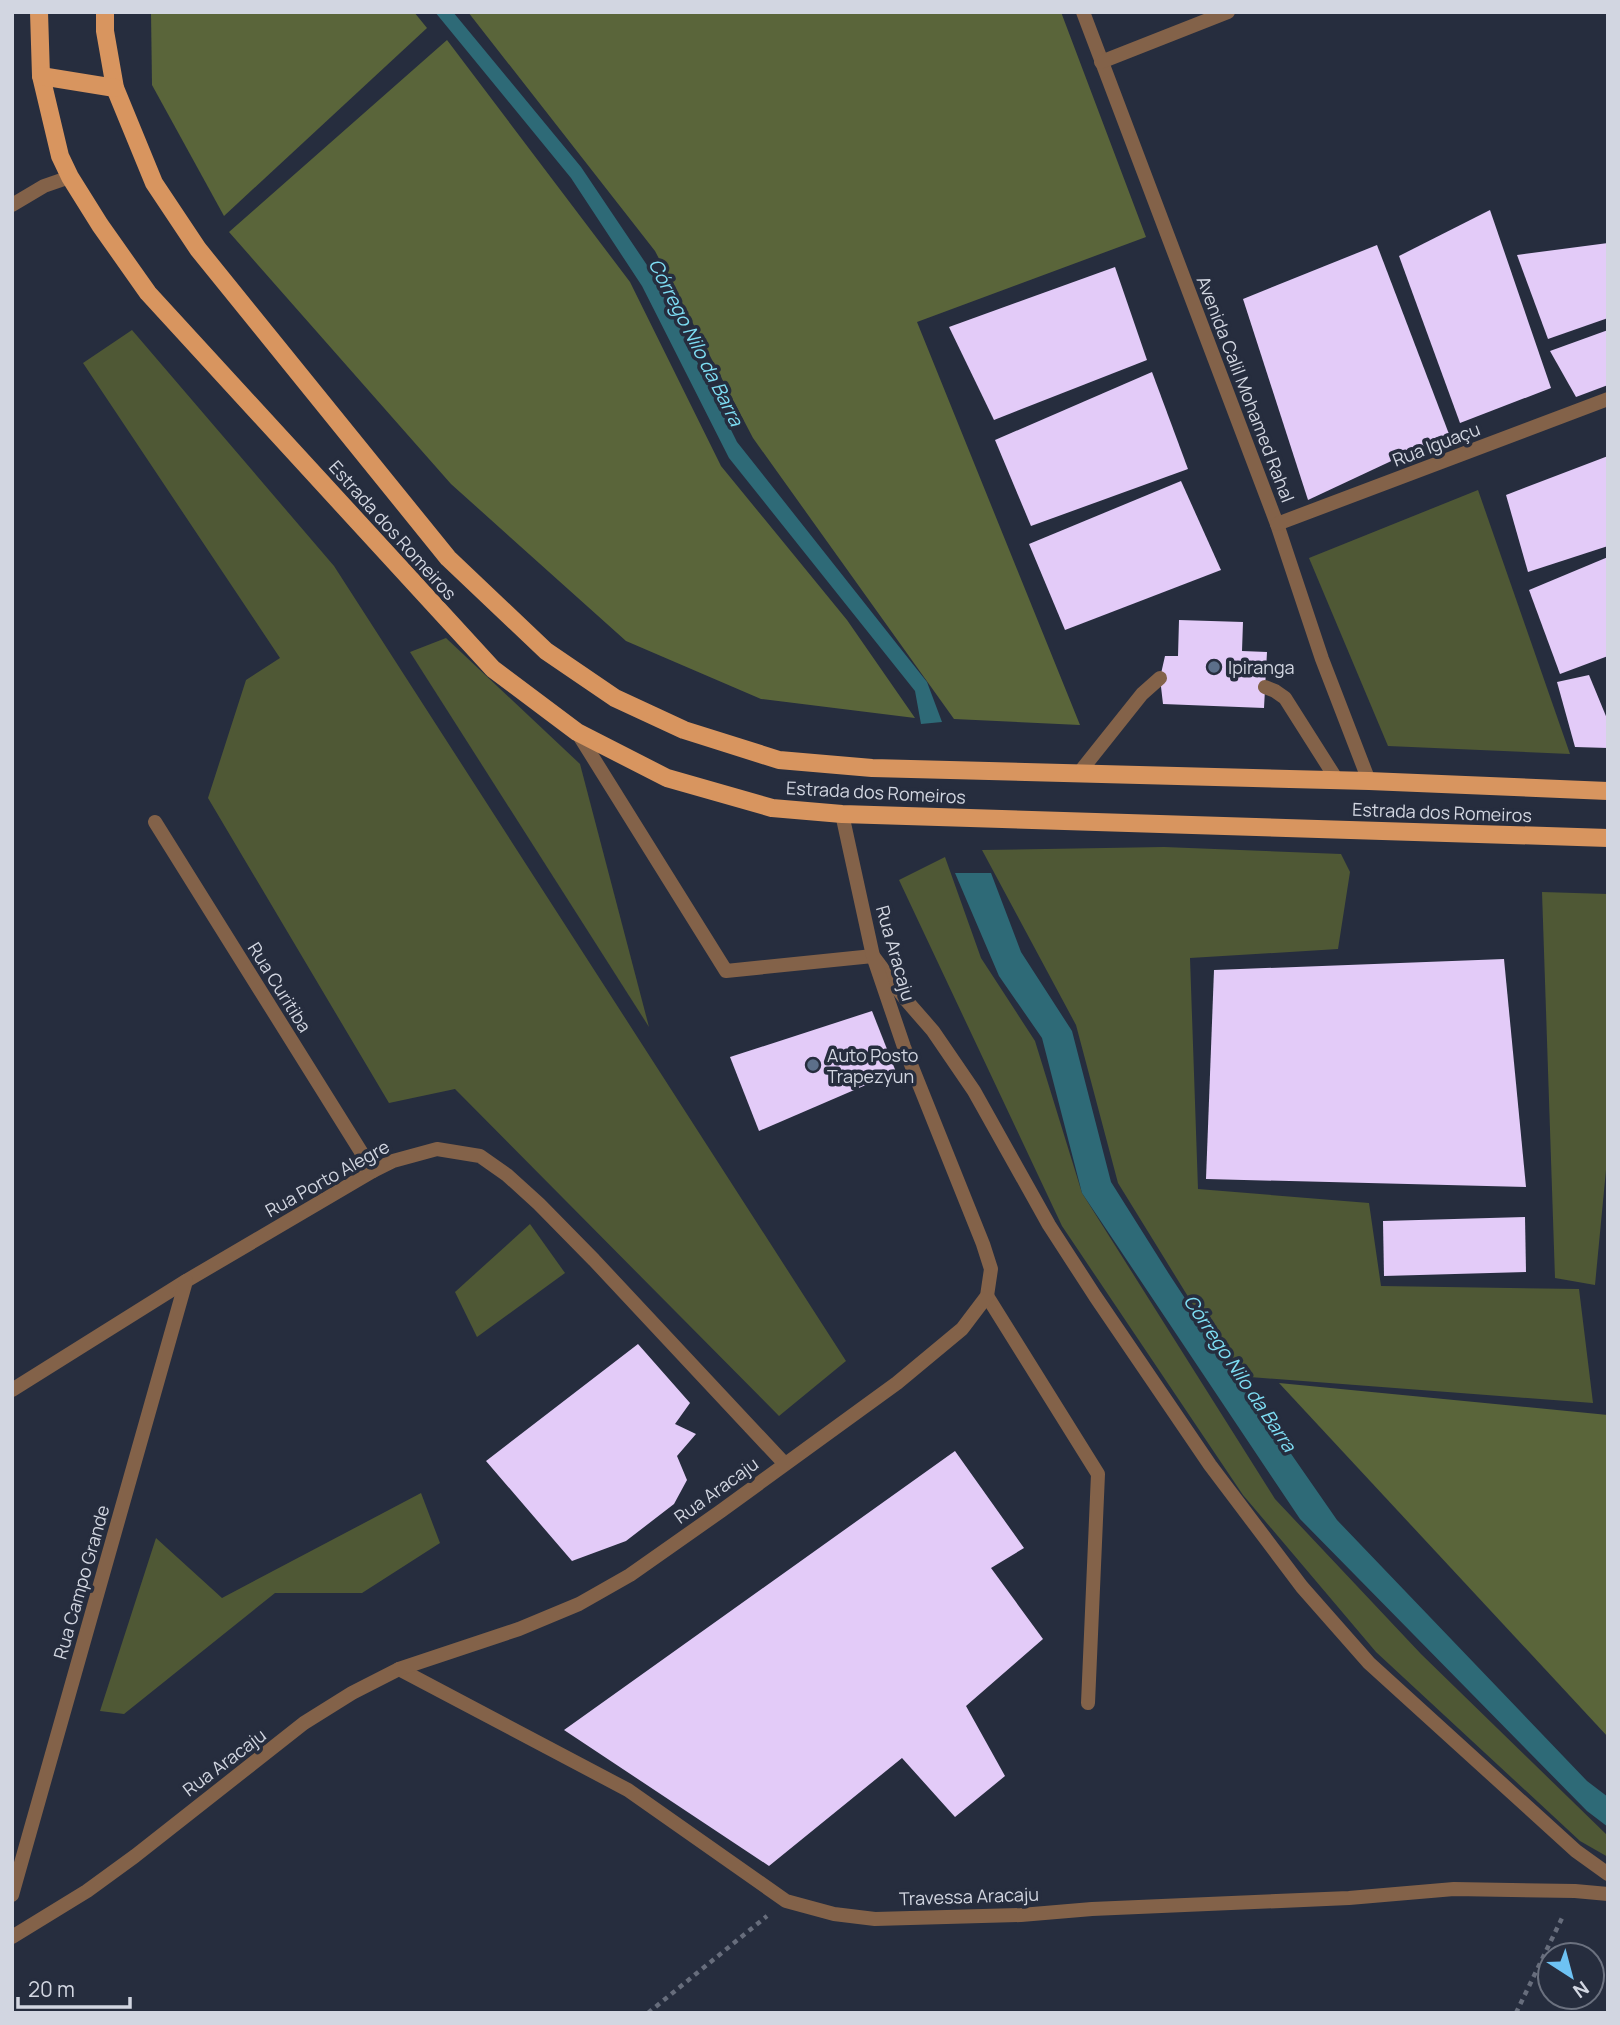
<svg xmlns="http://www.w3.org/2000/svg" width="1620" height="2025" font-family="Manrope,sans-serif">
  <style>
    .green { fill: #4f5835 }
    .forest { fill: #5a653a }
    .water { fill: #2e6a77 }
    .building { fill: #e3cbf8 }
    .lines { fill: none; stroke-linecap: round; stroke-linejoin: round }
    .path { stroke: #676d7c; stroke-width: 4.5; stroke-dasharray: 5 5; stroke-linecap: butt }
    .service { stroke: #836249; stroke-width: 14 }
    .minor { stroke: #836249; stroke-width: 14 }
    .primary { stroke: #d8955f; stroke-width: 18 }
    .service-dot { fill: #5c6f8a; stroke: #262d3e; stroke-width: 2.5 }
    .labels { text-anchor: middle; dominant-baseline: central; stroke-width: 7; stroke-linejoin: round; paint-order: stroke }
    .street-label { font-size: 18px; fill: #d2d6e1; stroke: #262d3e }
    .poi-label { font-size: 18px; fill: #d2d6e1; stroke: #262d3e; text-anchor: start }
    .water-label { font-size: 19px; font-style: italic; fill: #7edef4; stroke: #262d3e }
  </style>
  <rect width="100%" height="100%" fill="#262d3e"/>
  <g class="green">
    <path d="M132,330L334,566L846,1361L779,1416L455,1089L389,1103L208,798L246,680L280,658L83,363Z"/>
    <path d="M1478,490L1570,754L1388,746L1309,558Z"/>
    <path d="M446,638L580,764L649,1027L410,652Z"/>
    <path d="M1164,847L1341,854L1350,872L1338,949L1190,958L1198,1189L1369,1203L1381,1286L1579,1289L1593,1403L1237,1376L1118,1183L1076,1025L982,850Z"/>
    <path d="M945,857L981,958L1035,1041L1082,1193L1275,1499L1421,1654L1608,1836V1857L1580,1841L1376,1652L1243,1495L1062,1226L899,880Z"/>
    <path d="M1542,892L1608,894V1149L1595,1285L1555,1278Z"/>
    <path d="M530,1224L565,1273L477,1337L455,1292Z"/>
    <path d="M421,1493L440,1543L362,1593H275L124,1714L100,1711L156,1538L222,1598Z"/>
  </g>
  <g class="forest">
    <path d="M151,12H414L427,28L224,216L152,85Z"/>
    <path d="M468,12H1061L1146,237L917,322L1080,725L954,719L753,438L655,251Z"/>
    <path d="M447,40L630,282L721,466L847,620L915,718L761,699L626,641L451,484L229,232Z"/>
    <path d="M1279,1383L1608,1415V1737Z"/>
  </g>
  <g class="water">
    <path d="M435,12H453L581,167L655,277L737,442L927,682L942,722L921,724L915,691L729,458L642,286L571,178Z"/>
    <path d="M955,873H991L1021,952L1072,1031L1111,1182L1169,1274L1217,1347L1337,1520L1587,1781L1608,1797V1827L1587,1811L1300,1519L1082,1193L1042,1038L999,976Z"/>
  </g>
  <g class="building">
    <path d="M1490,210L1551,388L1460,423L1399,256Z"/>
    <path d="M1608,243V318L1548,339L1517,255Z"/>
    <path d="M1377,245L1449,434L1308,500L1243,299Z"/>
    <path d="M1115,267L1147,360L994,420L949,327Z"/>
    <path d="M1608,330V385L1576,397L1550,351Z"/>
    <path d="M1152,372L1188,469L1031,526L995,440Z"/>
    <path d="M1608,456V546L1528,572L1506,495Z"/>
    <path d="M1181,481L1221,570L1065,630L1029,544Z"/>
    <path d="M1608,557V656L1560,674L1529,590Z"/>
    <path d="M1179,620L1243,622L1242,651L1267,652L1264,708L1163,704L1160,678L1165,656H1178Z"/>
    <path d="M1589,675L1608,721V748L1575,747L1557,682Z"/>
    <path d="M1504,959L1526,1187L1206,1179L1214,970Z"/>
    <path d="M872,1011L896,1072L759,1131L730,1057Z"/>
    <path d="M1525,1217L1526,1272L1384,1276L1383,1221Z"/>
    <path d="M638,1344L690,1403L675,1424L696,1434L677,1456L687,1480L674,1504L626,1541L572,1561L486,1461Z"/>
    <path d="M955,1451L1024,1548L991,1568L1043,1639L966,1706L1005,1776L955,1817L902,1758L769,1866L564,1730Z"/>
  </g>
  <g class="lines">
    <g class="path">
      <path d="M648,2013L767,1916"/>
      <path d="M1516,2013L1563,1916"/>
    </g>
    <g class="service">
      <path d="M12,205L44,186L70,177"/>
      <path d="M1265,687L1275,691L1285,698L1337,780"/>
      <path d="M577,732L726,971L873,956L906,1000L933,1031L974,1091L1049,1225L1095,1296L1210,1465L1302,1587L1369,1663L1576,1851L1608,1874"/>
      <path d="M1079,773L1142,694L1160,678"/>
      <path d="M155,822L373,1171"/>
      <path d="M987,1296L1098,1474L1088,1703"/>
      <path d="M399,1669L628,1790L786,1901L834,1914L875,1919L1021,1915L1092,1909L1349,1898L1454,1889L1575,1891L1608,1894"/>
    </g>
    <g class="minor">
      <path d="M1083,12L1277,524L1322,659L1369,781"/>
      <path d="M1101,62L1228,12"/>
      <path d="M1277,524L1608,399"/>
      <path d="M12,1390L186,1281L373,1171L393,1161L437,1149L480,1156L507,1175L539,1204L594,1260L784,1463"/>
      <path d="M12,1895L186,1281"/>
      <path d="M12,1937L87,1891L135,1856L304,1723L352,1693L399,1669L519,1629L579,1604L630,1575L721,1511L897,1383L962,1329L987,1296L991,1269L983,1244L904,1047L873,956L842,814"/>
    </g>
    <g class="primary">
      <path d="M39,12L41,76L60,156L70,177L100,225L148,293L493,669L577,732L667,778L772,808L842,814L1608,838"/>
      <path d="M105,12V31L115,88L154,183L198,249L448,558L546,651L615,698L684,730L779,760L872,768L1369,781L1608,791"/>
      <path d="M41,76L115,88"/>
    </g>
  </g>
  <g class="service-dot">
    <circle cx="1214" cy="667" r="7"/>
    <circle cx="813" cy="1065" r="7"/>
  </g>
  <g class="labels">
    <g class="street-label">
      <text transform="translate(1246 389) rotate(69)">Avenida Calil Mohamed Rahal</text>
      <text transform="translate(1436 444) rotate(-21)">Rua Iguaçu</text>
      <text transform="translate(393 530) rotate(48)">Estrada dos Romeiros</text>
      <text transform="translate(876 792) rotate(3)">Estrada dos Romeiros</text>
      <text transform="translate(1442 812) rotate(2)">Estrada dos Romeiros</text>
      <text transform="translate(896 953) rotate(74)">Rua Aracaju</text>
      <text transform="translate(280 987) rotate(58)">Rua Curitiba</text>
      <text transform="translate(327 1178) rotate(-29)">Rua Porto Alegre</text>
      <text transform="translate(716 1490) rotate(-36)">Rua Aracaju</text>
      <text transform="translate(81 1582) rotate(-74)">Rua Campo Grande</text>
      <text transform="translate(224 1762) rotate(-37)">Rua Aracaju</text>
      <text transform="translate(969 1896) rotate(-2)">Travessa Aracaju</text>
    </g>
    <g class="poi-label">
      <text x="1228" y="667">Ipiranga</text>
      <text x="827" y="1055">Auto Posto<tspan x="827" dy="21">Trapezyun</tspan></text>
    </g>
    <g class="water-label">
      <text transform="translate(696 342) rotate(63)">Córrego Nilo da Barra</text>
      <text transform="translate(1240 1373) rotate(56)">Córrego Nilo da Barra</text>
    </g>
  </g>
  <rect width="1620" height="2025" fill="none" stroke="#d2d6e1" stroke-width="28"/>
  <g transform="translate(1571 1976) rotate(144)"><circle r="33" fill="#262d3e" stroke="#6b717f" stroke-width="2"/>
  <path d="M0-5L12 26L0 18L-12 26Z" fill="#6ec2f3"/>
  <text y="-10" font-size="19" font-weight="bold" text-anchor="middle" fill="#d2d6e1">N</text>
  </g>
  <path d="M18 1997v10h112v-10" fill="none" stroke="#d2d6e1" stroke-width="3.5"/>
  <text x="28" y="1997" font-size="21" fill="#d2d6e1" stroke="#262d3e" stroke-width="5" paint-order="stroke">20 m</text>
</svg>
